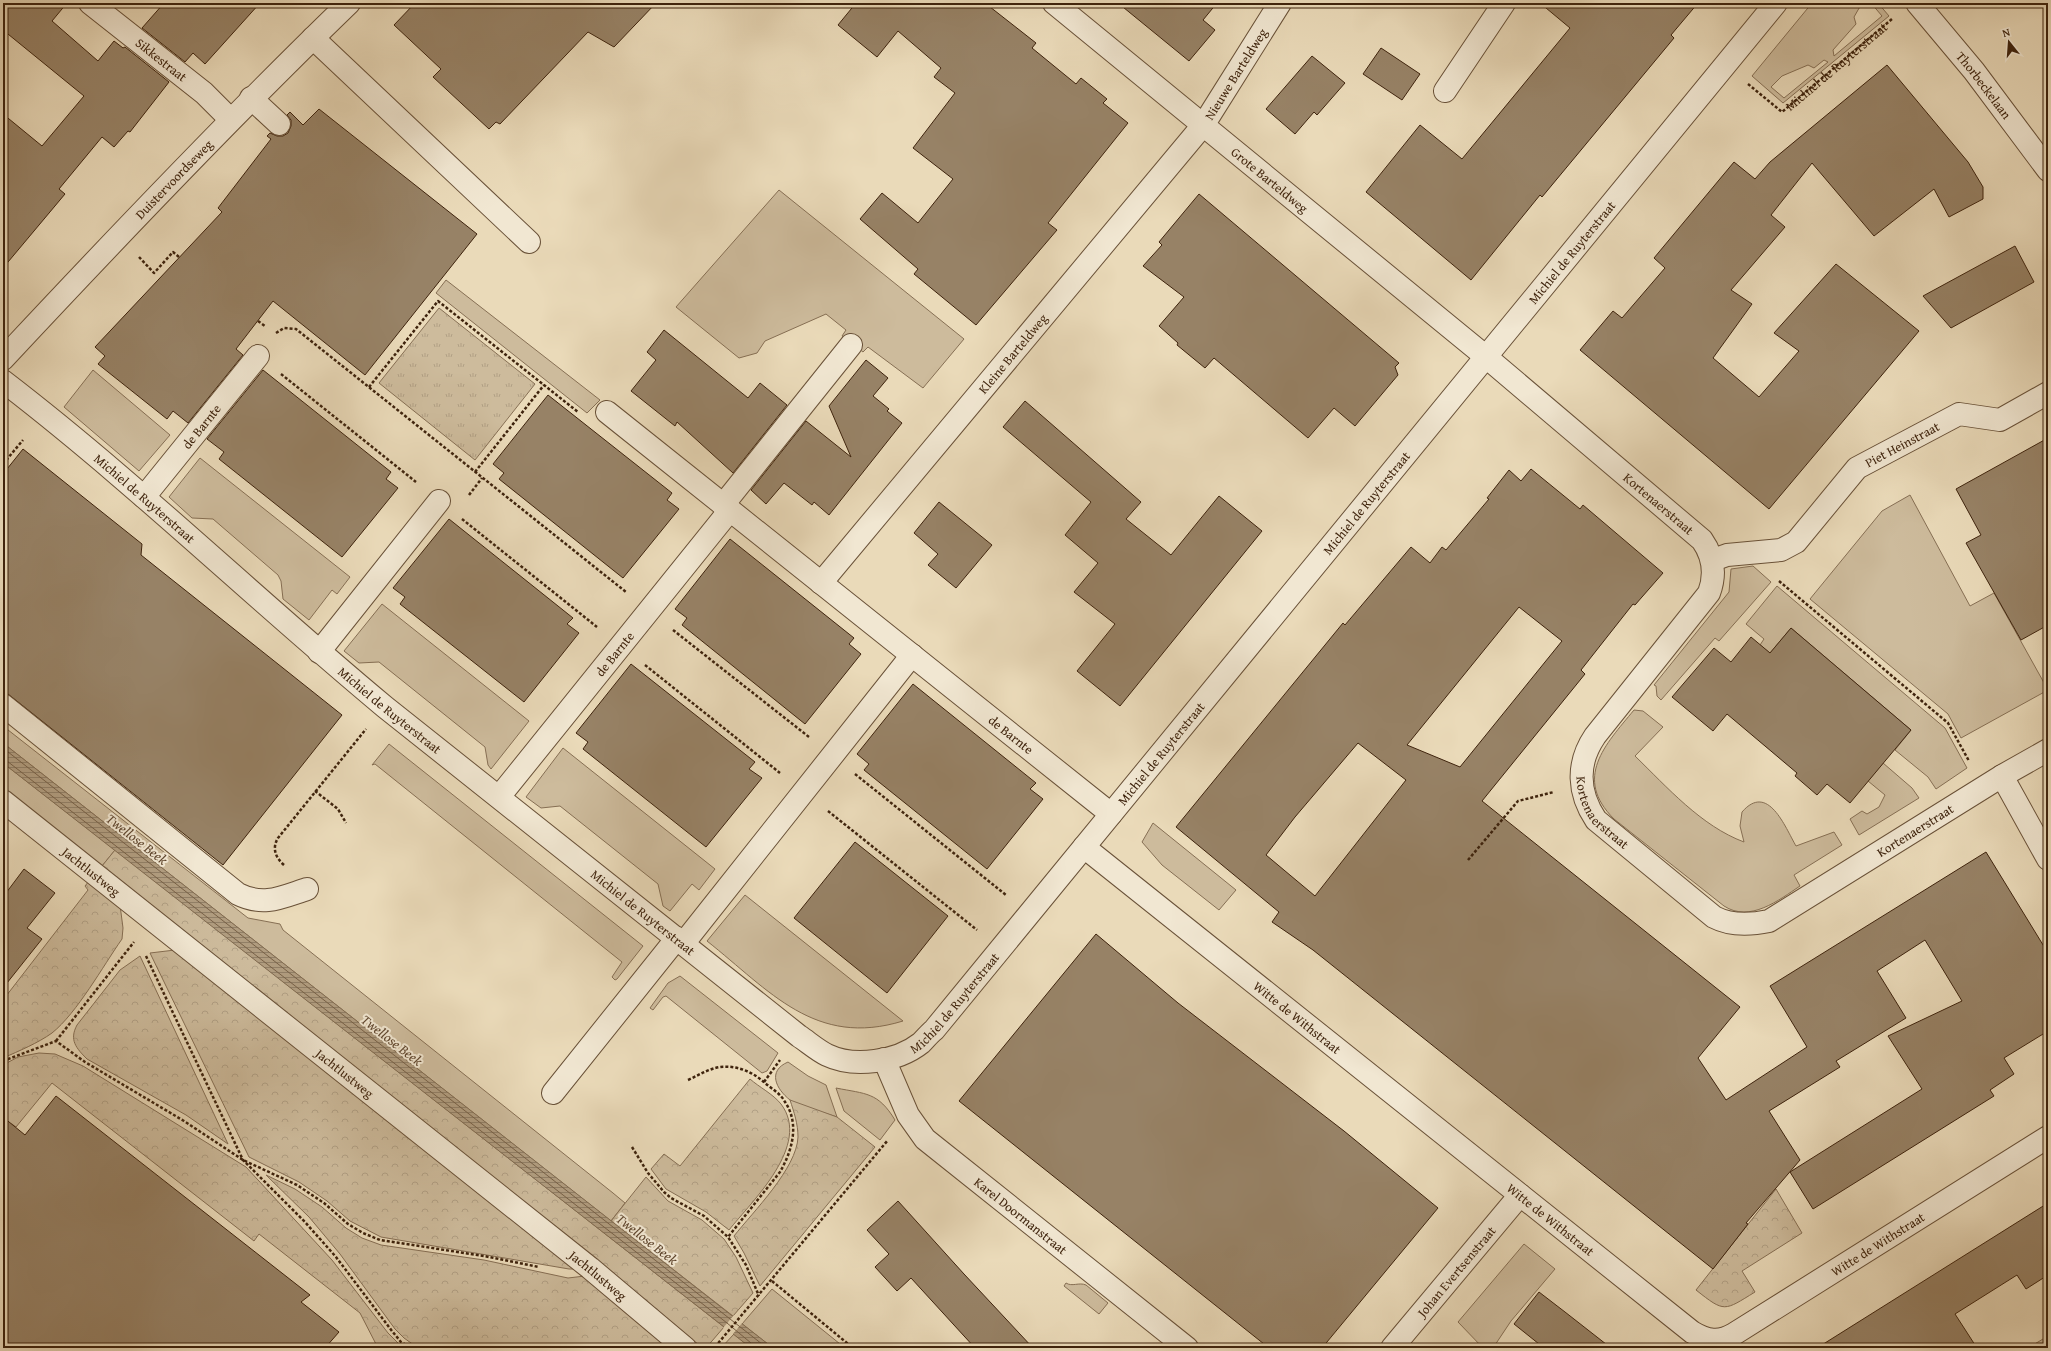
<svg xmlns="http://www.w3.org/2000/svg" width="2051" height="1351" font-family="'Gentium Book Plus',serif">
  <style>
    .grass { fill: #cdbb9c; stroke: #866f54; fill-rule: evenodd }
    .forest { fill: url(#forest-crowns); stroke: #866f54 }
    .park { fill: url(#park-tufts); stroke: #866f54 }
    .water { fill: url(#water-rules); stroke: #826c51 }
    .pier { fill: #eadab9 }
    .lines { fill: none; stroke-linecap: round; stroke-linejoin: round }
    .shore { stroke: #776046; stroke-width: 1 }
    .building { fill: #978266; stroke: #3e230d; fill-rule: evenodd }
    .minor-casing { stroke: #695138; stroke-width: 24 }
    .path { stroke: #3e230d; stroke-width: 2.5; stroke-dasharray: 3 2; stroke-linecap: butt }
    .minor { stroke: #f1e7d2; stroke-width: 22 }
    .labels { text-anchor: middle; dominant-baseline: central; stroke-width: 4; stroke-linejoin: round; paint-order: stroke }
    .street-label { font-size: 13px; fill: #3e230d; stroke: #f1e7d2 }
    .water-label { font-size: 14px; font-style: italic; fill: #60472f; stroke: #f1e7d2 }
  </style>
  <defs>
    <pattern id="forest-crowns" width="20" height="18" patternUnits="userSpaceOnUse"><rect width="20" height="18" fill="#cdbb9c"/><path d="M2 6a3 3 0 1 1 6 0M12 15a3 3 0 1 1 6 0" fill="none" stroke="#b1a085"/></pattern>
    <pattern id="park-tufts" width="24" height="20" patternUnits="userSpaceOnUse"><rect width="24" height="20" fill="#cdbb9c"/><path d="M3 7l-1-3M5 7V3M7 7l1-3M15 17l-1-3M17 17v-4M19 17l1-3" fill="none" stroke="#b1a085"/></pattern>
    <pattern id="water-rules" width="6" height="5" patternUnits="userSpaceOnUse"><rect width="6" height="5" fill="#b09c7f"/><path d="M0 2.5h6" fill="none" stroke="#917f66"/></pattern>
  </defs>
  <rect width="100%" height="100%" fill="#eadab9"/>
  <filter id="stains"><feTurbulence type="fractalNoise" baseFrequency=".005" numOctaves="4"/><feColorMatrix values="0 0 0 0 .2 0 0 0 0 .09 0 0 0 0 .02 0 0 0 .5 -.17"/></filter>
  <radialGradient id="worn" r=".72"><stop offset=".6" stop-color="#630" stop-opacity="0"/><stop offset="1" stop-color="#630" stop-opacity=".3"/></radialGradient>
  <g class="grass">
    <path d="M1812,3H1862L1854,17L1856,24L1833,50L1834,56L1882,16L1871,3H1878L1889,16L1783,103L1752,76ZM1824,60L1828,62L1784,98L1771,87L1782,76L1808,65L1814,68Z"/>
    <path d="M779,190L964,339L923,388L868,347L863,352L842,336L846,330L826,314L765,341L757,353L739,358L676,307Z"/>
    <path d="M446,280L600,400L587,413L436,293Z"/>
    <path d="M93,370L170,435L139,471L64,407Z"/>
    <path d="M200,458L350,577L337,594L332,590L309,620L283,599L281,581L278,575L213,519L192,518L169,497Z"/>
    <path d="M1910,495L1970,606L1994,593L2048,690L1961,738L1948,714L1810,599L1882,511Z"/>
    <path d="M1753,566L1771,582L1719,641L1715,638L1661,700L1657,696L1656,686L1654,685L1729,592L1731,569Z"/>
    <path d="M1777,586L1945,728L1967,768L1936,789L1928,777L1895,750L1911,730L1791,628L1770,653L1760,645L1764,639L1746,624Z"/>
    <path d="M382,604L529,721L491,769L488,765L485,747L379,662L359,663L344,651Z"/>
    <path d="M1634,710L1643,711L1663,727L1635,756C1667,787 1701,826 1744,842L1740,826L1742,812C1768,782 1785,827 1796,846L1834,832L1842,845L1794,875L1800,886C1779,900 1750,923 1724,906L1614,819C1573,778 1605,745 1634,710Z"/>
    <path d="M3,726L248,918L280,924L283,930L613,1193L625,1203L611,1221L3,743Z"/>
    <path d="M389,744L643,946L617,979L615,980L612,977L622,962L375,764L372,765Z"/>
    <path d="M563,748L715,869L699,890L692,884L670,911L663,906L658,884L560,806L541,808L526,797Z"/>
    <path d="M3,763L115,850L102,866L3,789Z"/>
    <path d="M1883,763L1912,788L1919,798L1859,835L1850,819L1862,811L1867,814L1879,807L1885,795L1868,781Z"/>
    <path d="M1153,823L1236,890L1219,910L1162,865L1142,842Z"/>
    <path d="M745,895L903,1021C815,1048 770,991 707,941Z"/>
    <path d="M680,976L778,1053L767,1071L762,1073L666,996L663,997L653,1010L650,1008L668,983Z"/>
    <path d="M788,1062L808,1076L826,1085L837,1117C826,1113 797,1106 790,1100C776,1089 767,1071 788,1062Z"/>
    <path d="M836,1088C866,1094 878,1092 895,1120L880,1140L844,1111Z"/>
    <path d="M1524,1244L1555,1269L1511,1321L1493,1348H1483L1458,1322Z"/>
    <path d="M1066,1283C1072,1287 1079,1282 1086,1285L1108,1303L1099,1314L1064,1286Z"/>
    <path d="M772,1289L845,1348H773L742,1324Z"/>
    <path d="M2048,1336V1348H2028Z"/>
  </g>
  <g class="forest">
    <path d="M115,850L724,1327L706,1348H703L102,866Z"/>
    <path d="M89,881L120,905L123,928L122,939C103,966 77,1013 52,1033C38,1043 19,1051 3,1058V1000L88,890L85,886Z"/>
    <path d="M175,950L577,1269H569L381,1237L350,1221L327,1201L299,1182L249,1157L150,953Z"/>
    <path d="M140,956L228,1144L186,1115L87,1059C76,1048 69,1040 77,1025L120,970Z"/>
    <path d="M39,1053L55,1054L83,1066L246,1167L332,1260L388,1333L403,1348H378L360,1313L259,1234L254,1241L52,1083L16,1127L12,1124L3,1125V1065L18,1057Z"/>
    <path d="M750,1079C759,1087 773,1094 781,1104C812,1145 752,1201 729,1230L706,1212L666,1189L651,1169L664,1154L680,1166Z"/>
    <path d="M790,1100L837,1117L875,1147L760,1286L744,1253L734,1236C753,1212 797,1168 798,1137C798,1124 794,1112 790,1100Z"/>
    <path d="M266,1175L295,1189L322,1207L346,1228L362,1238L381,1245L484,1260L568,1278L585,1276L625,1312L669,1345L656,1348H418L404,1338L395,1329L340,1254L309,1217Z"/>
    <path d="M646,1177L668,1201L702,1220L724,1239L736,1257L753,1293L733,1316L611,1221Z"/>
    <path d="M1776,1189L1802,1233L1742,1271L1755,1292C1724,1311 1725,1313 1696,1290Z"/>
    <path d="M734,1334L751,1348H721Z"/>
  </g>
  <path class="park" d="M439,308L535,384L475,460L379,383Z"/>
  <path class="water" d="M3,743L773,1348H751L3,763Z"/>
  <path class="pier" d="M734,1315L743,1322L732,1335L723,1328Z"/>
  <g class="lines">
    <g class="shore">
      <path d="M3,748L767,1348"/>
      <path d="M3,760L7,761L727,1323L751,1343L753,1348"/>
    </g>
  </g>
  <g class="building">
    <path d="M3,3H67L52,21L98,61L114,41L123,48L125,47L169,82L130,132L128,131L114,147L102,137L59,189L65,194L3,268V114L42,146L84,96L3,30Z"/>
    <path d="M164,3H260L205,64L193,53L185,62L142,28Z"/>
    <path d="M415,3H656L614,47L588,32L500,124L496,122L489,129L433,77L441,69L394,25Z"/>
    <path d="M856,3H985L1036,43L1032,48L1076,84L1081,78L1107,99L1103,103L1128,123L1048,223L1057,230L976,325L914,274L918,269L860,219L882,193L918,223L953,179L913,148L955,93L934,77L941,68L898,31L877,57L838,25Z"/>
    <path d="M1118,3H1217L1203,20L1215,30L1189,61Z"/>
    <path d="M1540,3H1698L1671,35L1674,38L1542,197L1540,195L1471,280L1366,192L1420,125L1462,159L1570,28Z"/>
    <path d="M1381,48L1420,74L1402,100L1363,74Z"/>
    <path d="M1312,56L1345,83L1317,115L1314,112L1295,134L1266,109Z"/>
    <path d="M1887,65L1968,162L1983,187V199L1949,217L1934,189L1874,236L1812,163L1771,215L1785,227L1731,290L1752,304L1713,358L1759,397L1799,351L1774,333L1836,264L1919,331L1769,509L1580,350L1613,311L1622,318L1665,268L1654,258L1734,162L1755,179L1770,162Z"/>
    <path d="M319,109L477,234L365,375L273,301L236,349L243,355L188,423L173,411L167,419L98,364L105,356L95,347L222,212L218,208L271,139L267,136L270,133L277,136H283L288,133L291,126V120L287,115L290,112L303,125Z"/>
    <path d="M1199,194L1399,363L1395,367L1398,375L1355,426L1334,408L1308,438L1214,358L1205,368L1177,345L1178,343L1159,326L1184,297L1143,266L1162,245L1159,242Z"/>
    <path d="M2015,246L2034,282L1951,328L1923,296Z"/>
    <path d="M664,330L748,398L760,383L787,405L733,473L677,422L675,426L631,391L656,360L647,352Z"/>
    <path d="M866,360L888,378L873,396L889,409L887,411L902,423L829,515L814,502L812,505L784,483L766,504L751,490L806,421L851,457L829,406Z"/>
    <path d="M263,370L391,472L386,479L398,488L342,557L219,459L224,452L207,439Z"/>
    <path d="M548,395L672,493L667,500L679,509L623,578L499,479L504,473L493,464Z"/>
    <path d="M1025,401L1141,502L1126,519L1171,555L1219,496L1262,531L1120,706L1077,671L1115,624L1074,592L1098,563L1065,535L1091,502L1003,427Z"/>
    <path d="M2048,438V625L2021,640L1966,543L1981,535L1956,489Z"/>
    <path d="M23,449L142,544L141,555L342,715L223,865L3,690V474Z"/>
    <path d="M1531,469L1580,509L1583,505L1663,573L1635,605L1633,604L1581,670L1585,674L1482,801L1740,1007L1698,1058L1726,1100L1807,1047L1770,986L1986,852L2048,953V1031L2004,1058L2014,1074L1990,1090L1994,1096L1813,1209L1790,1172L1922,1089L1888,1036L1962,1001L1925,940L1877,971L1906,1018L1836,1061L1840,1067L1769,1111L1800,1160L1746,1223L1748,1224L1713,1269L1313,950L1272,922L1279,912L1176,827L1343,623L1345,625L1411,547L1430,563L1442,547L1446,550L1489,499L1487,498L1509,470L1521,481ZM1519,607L1562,641L1460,767L1407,745ZM1358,743L1406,780L1315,896L1266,855L1295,817Z"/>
    <path d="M939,502L992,545L956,588L928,565L938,554L914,533Z"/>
    <path d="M449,519L573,618L567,624L579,633L524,702L400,604L405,597L393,588Z"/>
    <path d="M730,539L854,638L849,644L861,654L805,724L682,625L687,618L675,609Z"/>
    <path d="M1791,628L1911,730L1850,803L1827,784L1817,795L1795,776L1797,773L1727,714L1713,731L1672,697L1714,648L1731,662L1751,637L1770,653Z"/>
    <path d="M631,664L755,762L749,769L762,778L706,847L583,749L588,742L576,733Z"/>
    <path d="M913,684L1036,783L1030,789L1043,799L987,869L864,770L869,764L857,754Z"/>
    <path d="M855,842L948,916L887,993L794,918Z"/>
    <path d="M24,869L55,893L27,928L42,939L3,988V897Z"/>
    <path d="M1096,934L1178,1003L1344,1131L1438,1208L1322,1348H1269L959,1101Z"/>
    <path d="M56,1096L310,1295L301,1302L339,1332L325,1348H3V1117L25,1135Z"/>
    <path d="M898,1201L964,1274L1033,1348H975L911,1278L897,1291L875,1267L889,1254L867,1230Z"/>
    <path d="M2048,1203V1275L2026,1289L2017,1275L1955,1314L1977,1348H1817Z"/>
    <path d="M1539,1292L1565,1312L1611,1348H1544L1514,1324Z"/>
  </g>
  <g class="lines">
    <g class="minor-casing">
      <g id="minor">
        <path id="s2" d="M90,3L204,93L230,119"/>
        <path id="s3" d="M1054,3L1485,356L1702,540C1714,557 1716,574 1709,593L1595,736C1576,764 1578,793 1596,820L1714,917C1731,926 1750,925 1769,921L2002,776L2048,750"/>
        <path id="s4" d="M1917,3L1974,71L2048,170"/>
        <path d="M313,38L529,242"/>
        <path d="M1445,91L1504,3"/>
        <path d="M251,98L279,124"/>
        <path id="s5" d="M3,359C116,238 230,118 349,3"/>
        <path id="s6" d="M3,381C136,483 256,600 385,707L799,1036C808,1042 817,1050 827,1055C854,1068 897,1062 921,1043C925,1039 929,1034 934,1030L1776,3"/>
        <path id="s7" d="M607,412L1111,814"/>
        <path id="s8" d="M144,497L258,356"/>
        <path d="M723,505L851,345"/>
        <path id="s9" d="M1713,560L1727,555L1781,550L1796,542L1857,468L1959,414L2000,420L2048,393"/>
        <path id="s10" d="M821,583L1204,124L1280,3"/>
        <path d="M319,652L439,501"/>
        <path d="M3,705L238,894C264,907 282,897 307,889"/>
        <path d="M2002,776L2048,859"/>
        <path id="s11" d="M499,797L730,510"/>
        <path id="s12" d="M3,801L590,1268L685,1348"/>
        <path id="s13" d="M1084,847L1692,1332C1707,1341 1719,1343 1734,1334L2048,1137"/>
        <path d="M683,944L912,655"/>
        <path id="s14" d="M884,1059L908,1115L925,1139L1187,1348"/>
        <path d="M553,1093L677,938"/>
        <path id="s15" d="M1392,1348L1520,1195"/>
      </g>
    </g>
    <g class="path">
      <path id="s1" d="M1748,84L1782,112L1892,19"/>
      <path d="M139,257L154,273L173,252L179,257"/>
      <path d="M258,321L265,326"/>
      <path d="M276,333L284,328L296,329L626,592"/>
      <path d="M281,374L416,482"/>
      <path d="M369,387L438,301L578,412"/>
      <path d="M3,464L23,440"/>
      <path d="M475,472L544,385"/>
      <path d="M469,495L482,478"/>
      <path d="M462,519L597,627"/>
      <path d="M1779,581L1948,723L1969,761"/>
      <path d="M673,630L809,737"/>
      <path d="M645,665L780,773"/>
      <path d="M855,774L1006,895"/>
      <path d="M315,791L338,809L346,823"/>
      <path d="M828,811L977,930"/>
      <path d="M1468,860L1518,801L1554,792"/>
      <path d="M284,865C275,857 272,848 278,838L366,729"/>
      <path d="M146,956L243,1160L305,1222L336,1257L392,1331L401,1342L411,1348"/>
      <path d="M56,1041L134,942"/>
      <path d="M3,1061L56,1041L85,1062L184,1121L243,1160L297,1185L324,1203L348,1224L363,1233L380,1240L484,1256L539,1267"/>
      <path d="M688,1080C699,1075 708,1069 720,1067C737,1065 753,1072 765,1083C772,1089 781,1094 785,1102C800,1124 792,1151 780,1172L728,1237"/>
      <path d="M764,1082L780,1060"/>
      <path d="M632,1147L648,1173L664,1192L671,1198L704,1216L728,1237L746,1265L759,1296"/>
      <path d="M772,1281L853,1348"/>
      <path d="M715,1347L888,1140"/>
    </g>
    <use href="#minor" class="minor"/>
  </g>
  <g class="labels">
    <g class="street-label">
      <text stroke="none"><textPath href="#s2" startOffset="91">Sikkestraat</textPath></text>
      <text stroke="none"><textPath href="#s1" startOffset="115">Michiel de Ruyterstraat</textPath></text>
      <text stroke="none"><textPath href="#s10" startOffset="657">Nieuwe Barteldweg</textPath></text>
      <text stroke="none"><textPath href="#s4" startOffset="106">Thorbeckelaan</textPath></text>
      <text stroke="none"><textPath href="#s5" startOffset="248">Duistervoordseweg</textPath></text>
      <text stroke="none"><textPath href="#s3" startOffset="279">Grote Barteldweg</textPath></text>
      <text stroke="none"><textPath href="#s6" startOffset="2188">Michiel de Ruyterstraat</textPath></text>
      <text stroke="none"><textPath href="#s10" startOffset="299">Kleine Barteldweg</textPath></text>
      <text stroke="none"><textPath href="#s8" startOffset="91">de Barnte</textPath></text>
      <text stroke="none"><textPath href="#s9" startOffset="233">Piet Heinstraat</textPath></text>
      <text stroke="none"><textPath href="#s6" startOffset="184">Michiel de Ruyterstraat</textPath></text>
      <text stroke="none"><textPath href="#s6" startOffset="1864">Michiel de Ruyterstraat</textPath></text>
      <text stroke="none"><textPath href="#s3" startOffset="785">Kortenaerstraat</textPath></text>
      <text stroke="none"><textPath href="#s11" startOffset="184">de Barnte</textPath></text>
      <text stroke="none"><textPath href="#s6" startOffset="508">Michiel de Ruyterstraat</textPath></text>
      <text stroke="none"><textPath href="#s7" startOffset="517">de Barnte</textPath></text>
      <text stroke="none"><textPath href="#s6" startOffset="1540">Michiel de Ruyterstraat</textPath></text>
      <text stroke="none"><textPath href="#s3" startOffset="1167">Kortenaerstraat</textPath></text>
      <text stroke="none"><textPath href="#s3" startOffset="1551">Kortenaerstraat</textPath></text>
      <text stroke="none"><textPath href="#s12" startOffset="113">Jachtlustweg</textPath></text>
      <text stroke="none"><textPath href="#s6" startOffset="832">Michiel de Ruyterstraat</textPath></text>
      <text stroke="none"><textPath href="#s6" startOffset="1216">Michiel de Ruyterstraat</textPath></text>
      <text stroke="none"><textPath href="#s13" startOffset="273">Witte de Withstraat</textPath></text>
      <text stroke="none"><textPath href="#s12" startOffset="437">Jachtlustweg</textPath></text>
      <text stroke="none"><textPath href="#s14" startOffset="213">Karel Doormanstraat</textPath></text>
      <text stroke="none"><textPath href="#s13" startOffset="597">Witte de Withstraat</textPath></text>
      <text stroke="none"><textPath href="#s13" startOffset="992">Witte de Withstraat</textPath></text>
      <text stroke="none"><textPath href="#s15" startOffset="100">Johan Evertsenstraat</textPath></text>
      <text stroke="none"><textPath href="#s12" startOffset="761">Jachtlustweg</textPath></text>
    </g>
    <g class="water-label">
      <text transform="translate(137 839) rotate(38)">Twellose Beek</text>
      <text transform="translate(392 1040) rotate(38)">Twellose Beek</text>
      <text transform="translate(647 1239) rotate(38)">Twellose Beek</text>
    </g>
  </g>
  <rect width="2051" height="1351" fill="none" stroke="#eadab9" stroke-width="16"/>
  <rect x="4" y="4" width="2043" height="1343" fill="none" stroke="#3e230d" stroke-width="2"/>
  <rect x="8" y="8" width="2035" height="1335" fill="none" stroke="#3e230d"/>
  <g transform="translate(2009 42) rotate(343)" stroke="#f1e7d2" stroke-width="3" paint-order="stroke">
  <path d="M0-3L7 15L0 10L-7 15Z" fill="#3e230d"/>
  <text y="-6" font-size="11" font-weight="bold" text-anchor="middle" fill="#3e230d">N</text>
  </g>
  <rect width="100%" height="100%" filter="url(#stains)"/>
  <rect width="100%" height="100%" fill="url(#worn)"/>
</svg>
